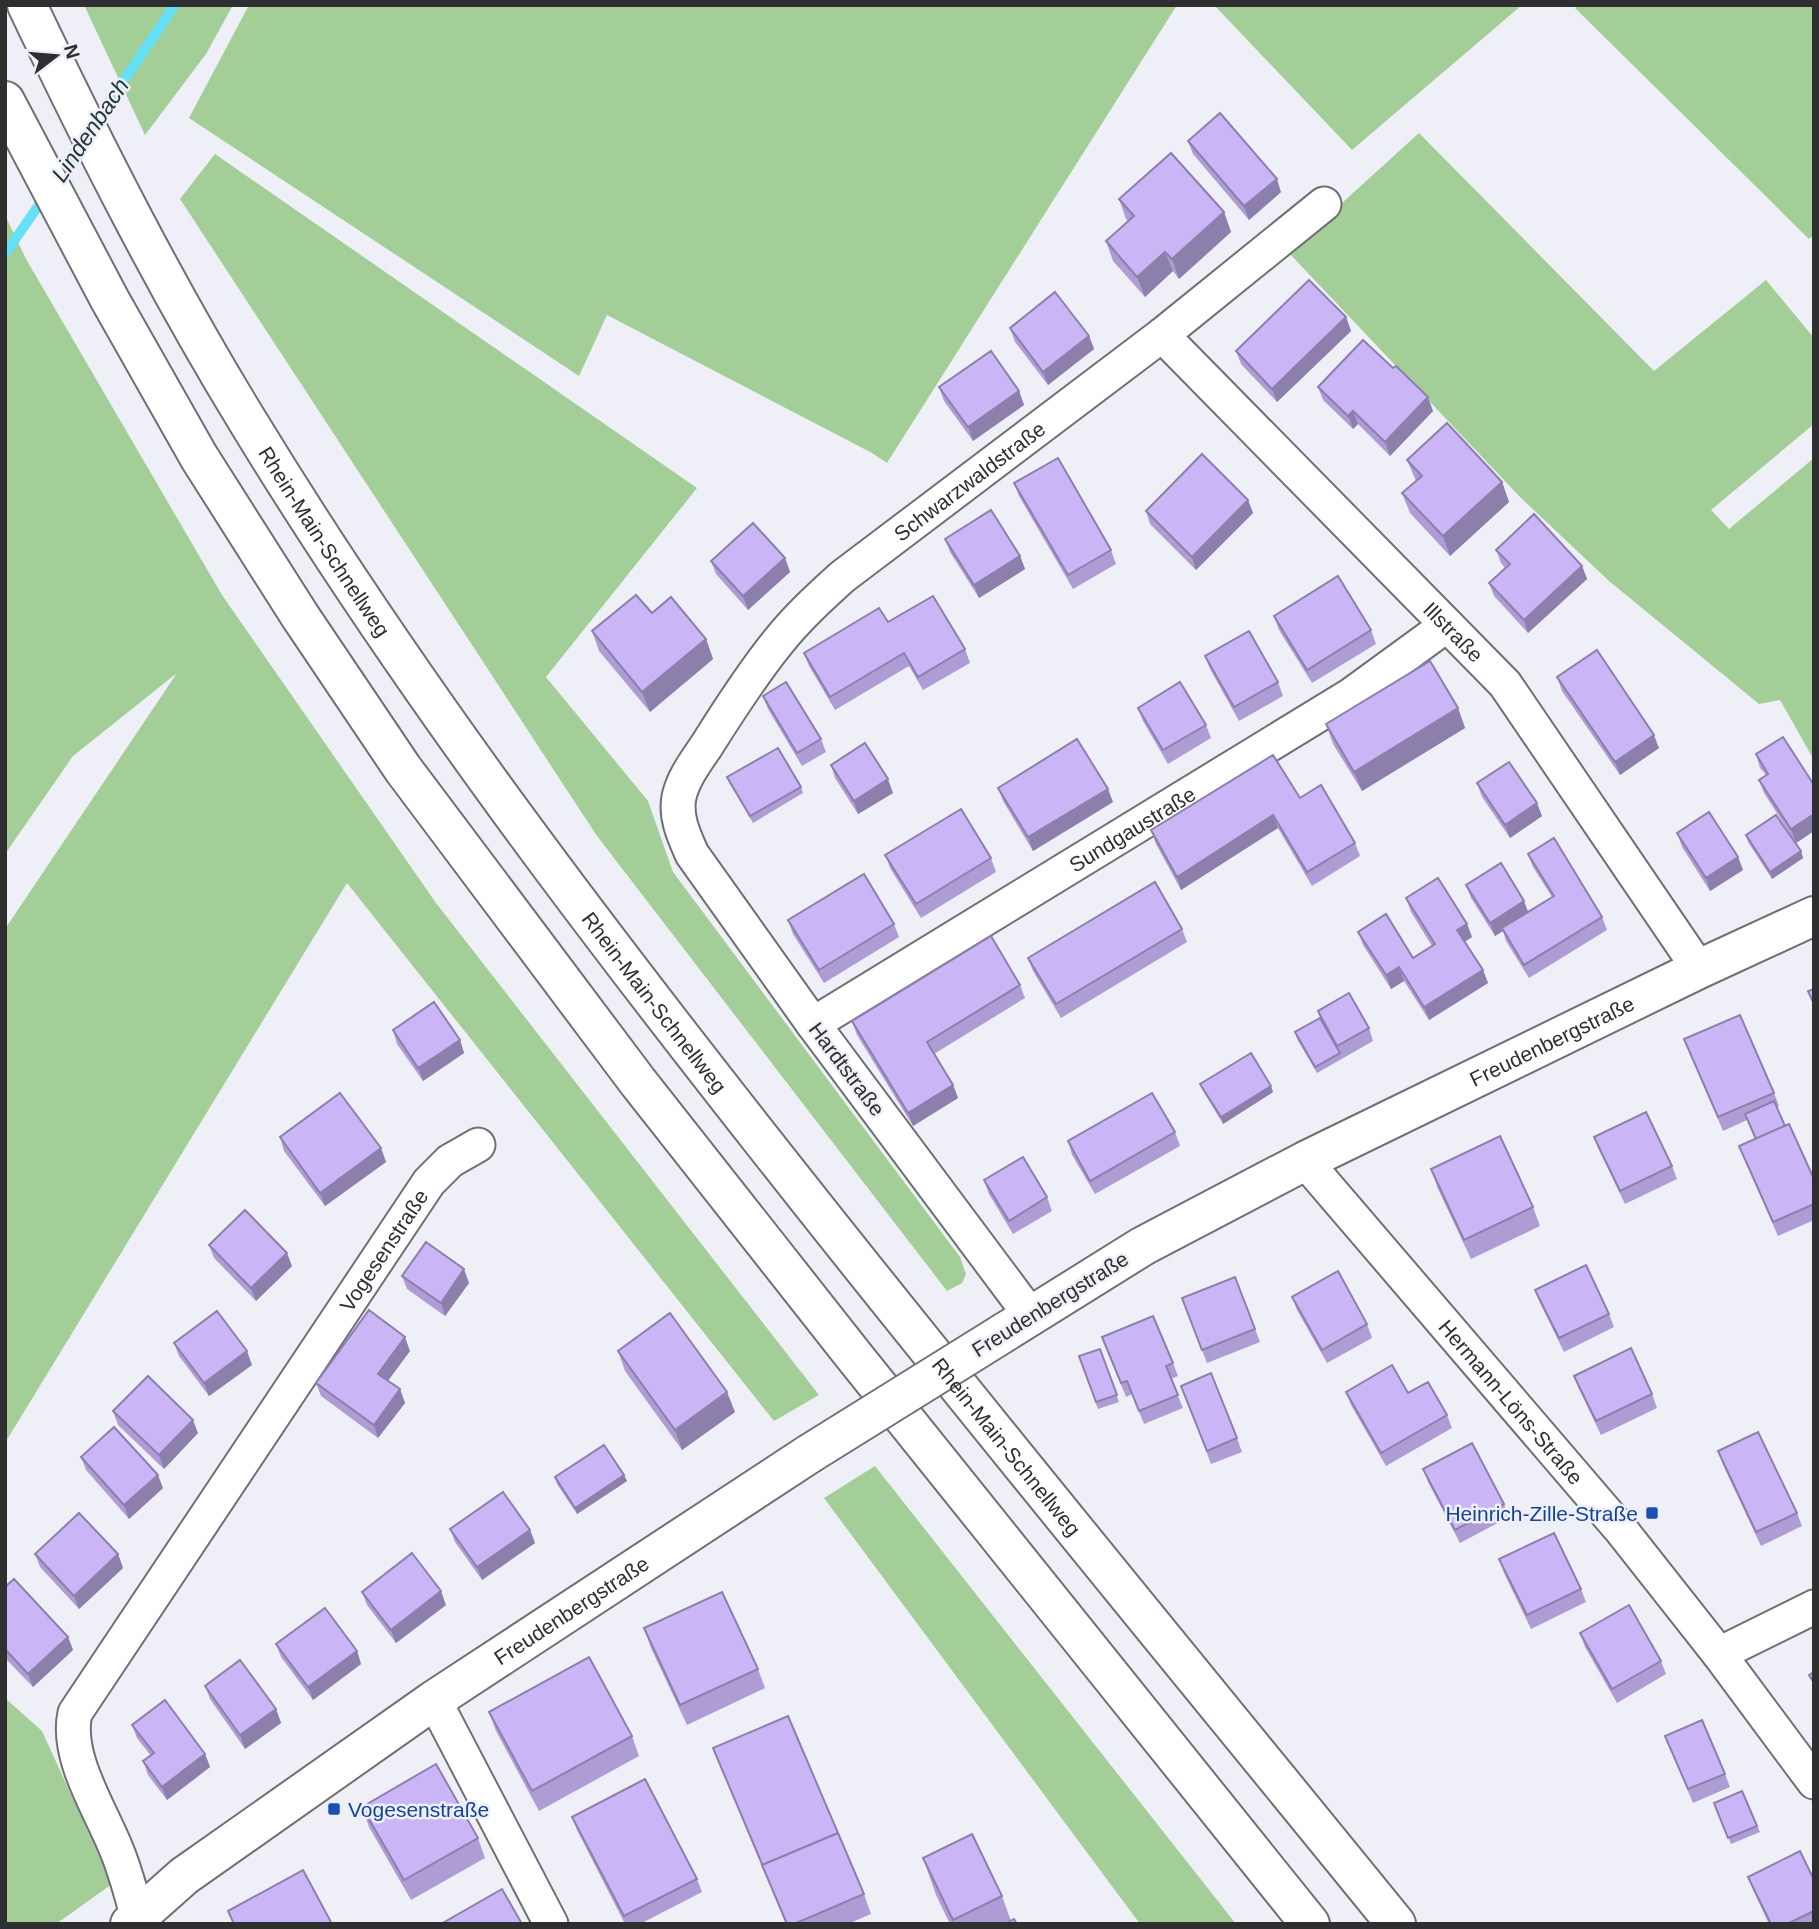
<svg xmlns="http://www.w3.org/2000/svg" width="1819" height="1929" font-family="Helvetica,sans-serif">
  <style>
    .green { fill: #a4ce97 }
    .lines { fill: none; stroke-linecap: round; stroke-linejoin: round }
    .stream { stroke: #64e1f7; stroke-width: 10 }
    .minor-casing { stroke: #6f6f75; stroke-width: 37 }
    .tertiary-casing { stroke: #6f6f75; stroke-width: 42 }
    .motorway-casing { stroke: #6f6f75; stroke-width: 42 }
    .minor { stroke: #fff; stroke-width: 33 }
    .tertiary { stroke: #fff; stroke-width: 38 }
    .motorway { stroke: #fff; stroke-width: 38 }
    .tertiary-bridge-casing { stroke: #6f6f75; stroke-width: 42; stroke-linecap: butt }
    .tertiary-bridge { stroke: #fff; stroke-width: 38 }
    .wall { fill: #ae9dd4 }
    .shaded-wall { fill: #8d7fac }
    .building { fill: #cab6f6; stroke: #8d7fac; stroke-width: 2 }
    .transit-dot { fill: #1a4fb4; stroke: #eff0f7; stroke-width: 2.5 }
    .labels { text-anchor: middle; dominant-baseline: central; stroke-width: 5; stroke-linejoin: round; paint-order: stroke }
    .street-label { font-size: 21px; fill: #2f2f32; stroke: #eff0f7 }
    .transit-label { font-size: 21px; fill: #164399; stroke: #eff0f7; text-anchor: end }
    .water-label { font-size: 23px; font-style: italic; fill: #1e3438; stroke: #eff0f7 }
  </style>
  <rect width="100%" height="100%" fill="#eff0f7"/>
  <g class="green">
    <path d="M84,5H233L206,54L145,135Z"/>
    <path d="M249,5H1177L887,463L872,453L607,315L579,376L189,118Z"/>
    <path d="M1214,5H1522L1352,150Z"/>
    <path d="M1579,5H1814V235L1809,239L1575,8Z"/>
    <path d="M1419,133L1654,371L1766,280L1814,338V424L1711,510L1729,529L1814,458V760L1780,700L1759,704L1609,581L1521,498L1288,252Z"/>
    <path d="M215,154L697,488L546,677L648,801L673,872L960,1257L966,1274L962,1283L947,1291L597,836L180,199Z"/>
    <path d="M5,215L26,259L222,595L436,903L819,1395L774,1421L347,883L5,1443V929L177,673L73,756L5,854Z"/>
    <path d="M875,1466L1236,1924H1140L824,1498Z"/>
    <path d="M5,1698L42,1731L112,1884L56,1924H5Z"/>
  </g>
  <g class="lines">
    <g class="stream">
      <path d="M94,124L175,5"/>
      <path d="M56,179L83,141"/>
      <path d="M5,254L45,196"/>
    </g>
    <g class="minor-casing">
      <g id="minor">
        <path id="s1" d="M1162,335L1505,684L1699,969"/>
        <path id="s2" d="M813,1024L1351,695L1447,625"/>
        <path id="s3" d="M1305,1161L1622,1531L1719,1654L1814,1782"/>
        <path id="s4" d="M1031,1316L813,1024L692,854C684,836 675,817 679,797C683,778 697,760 707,745C729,710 752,674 778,642C797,618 820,597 842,577L1162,335L1324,204"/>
        <path d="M1719,1654L1814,1607"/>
        <path d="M434,1700L551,1924"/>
        <path id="s5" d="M138,1919C132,1896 126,1873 117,1851C101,1810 65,1757 75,1713L429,1182L450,1161L478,1145"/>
      </g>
    </g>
    <g class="tertiary-casing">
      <g id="tertiary">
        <path id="s6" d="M1005,1332L1143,1246L1305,1161L1699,969L1814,916"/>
        <path id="s7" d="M130,1924L184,1876L434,1700L809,1454"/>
      </g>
    </g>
    <g class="motorway-casing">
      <g id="motorway">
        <path id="s8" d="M27,5C95,148 167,290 250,425C413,692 604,941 798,1186C994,1434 1196,1678 1396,1924"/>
        <path d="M5,101L110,300L199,457L300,616L403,769L638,1082L854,1356L1310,1924"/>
      </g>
    </g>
    <use href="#minor" class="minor"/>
    <use href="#tertiary" class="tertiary"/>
    <use href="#motorway" class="motorway"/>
    <g class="tertiary-bridge-casing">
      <path id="tertiary-bridge" d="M809,1454L1005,1332"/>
    </g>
    <use href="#tertiary-bridge" class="tertiary-bridge"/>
  </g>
  <g class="wall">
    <path d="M1188,141L1281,192L1249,220L1193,154Z"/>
    <path d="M1119,199L1224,212L1231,232L1179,279L1173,271L1145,297L1113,261L1106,241L1128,221L1126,219Z"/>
    <path d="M1346,317L1351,331L1277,402L1241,364L1236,351Z"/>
    <path d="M1010,328L1089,336L1094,349L1048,385L1015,342Z"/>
    <path d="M1393,368L1433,411L1390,456L1358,424L1353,429L1323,400L1318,387Z"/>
    <path d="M939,387L1019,391L1024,405L973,441L944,401Z"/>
    <path d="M1407,460L1502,482L1509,502L1450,556L1410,513L1402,493L1416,481Z"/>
    <path d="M1014,483L1111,550L1116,564L1073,589L1019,496Z"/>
    <path d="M1248,500L1253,513L1196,570L1150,524L1146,511Z"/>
    <path d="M945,539L1020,556L1025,569L979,598L950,552Z"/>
    <path d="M1496,550L1582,566L1587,579L1528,633L1494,596L1489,583L1505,568L1501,563Z"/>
    <path d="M785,558L790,572L748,610L716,574L711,561Z"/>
    <path d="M652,613L706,639L713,659L650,712L599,651L592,631Z"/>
    <path d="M1274,616L1371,630L1376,644L1312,683L1279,630Z"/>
    <path d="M888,622L965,649L970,663L923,690L909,666L835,710L809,666L804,653Z"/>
    <path d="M1205,656L1278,682L1283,696L1239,721L1210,669Z"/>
    <path d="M1557,677L1659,748L1620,775L1562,691Z"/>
    <path d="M763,696L821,739L826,752L802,766L768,709Z"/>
    <path d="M1138,708L1206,725L1211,738L1168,764L1143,721Z"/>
    <path d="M1458,708L1465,728L1362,791L1333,744L1326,724Z"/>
    <path d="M1756,754L1814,785V831L1796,843L1764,793L1759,780L1766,775L1760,768Z"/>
    <path d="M831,765L893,793L858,814L835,778Z"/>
    <path d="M727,777L801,787L803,793L753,823L730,784Z"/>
    <path d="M1477,783L1542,816L1510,838L1482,797Z"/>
    <path d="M998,788L1113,802L1033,851L1003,801Z"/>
    <path d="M1300,798L1355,843L1360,856L1312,886L1278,828L1181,890L1156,844L1151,830Z"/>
    <path d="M1677,833L1738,857L1743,870L1710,891L1682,847Z"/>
    <path d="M1746,835L1801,851L1803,858L1772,879L1748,842Z"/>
    <path d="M1528,854L1602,917L1607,930L1529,978L1506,941L1503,931L1495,936L1471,898L1466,885L1528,912L1552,897L1533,867Z"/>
    <path d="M886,855L991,858L996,872L921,918L890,868Z"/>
    <path d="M1406,898L1467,924L1472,937L1465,942L1483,970L1488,983L1429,1020L1404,981L1391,989L1363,945L1358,932L1413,958L1432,946L1411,912Z"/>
    <path d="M788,920L894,924L899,937L824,983L793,934Z"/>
    <path d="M1182,929L1187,942L1061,1018L1033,971L1028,958Z"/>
    <path d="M1020,985L1025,998L934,1054L953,1085L958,1098L913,1126L857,1035L852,1021Z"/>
    <path d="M1318,1011L1369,1028L1373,1041L1317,1073L1297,1039L1295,1032L1320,1018Z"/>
    <path d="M393,1030L460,1040L464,1053L423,1081L397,1044Z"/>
    <path d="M1684,1039L1774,1093L1779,1106L1777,1107L1785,1126L1814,1179V1220L1778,1236L1739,1146L1755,1139L1747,1120L1723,1131Z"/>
    <path d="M1200,1084L1273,1092L1223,1124L1203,1091Z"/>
    <path d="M1175,1132L1180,1146L1095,1194L1072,1155L1068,1141Z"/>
    <path d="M280,1137L381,1148L386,1162L325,1206L284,1151Z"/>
    <path d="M1594,1137L1672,1166L1677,1179L1625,1204L1599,1150Z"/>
    <path d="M1431,1169L1533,1207L1540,1226L1471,1259L1438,1189Z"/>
    <path d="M984,1180L1047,1197L1052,1211L1013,1234L989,1194Z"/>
    <path d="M209,1245L292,1266L256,1301L214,1258Z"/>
    <path d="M402,1276L469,1283L445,1316L407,1289Z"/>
    <path d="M1235,1277L1260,1342L1207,1363L1182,1298Z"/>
    <path d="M1535,1290L1609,1314L1614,1327L1564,1352L1540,1303Z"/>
    <path d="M1292,1297L1367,1324L1372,1338L1327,1363L1297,1310Z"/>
    <path d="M1102,1337L1173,1363L1178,1376L1171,1379L1183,1408L1144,1424L1132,1394L1126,1397Z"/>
    <path d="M174,1343L252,1365L209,1396L179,1356Z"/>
    <path d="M1100,1349L1119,1402L1098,1409L1079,1356Z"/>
    <path d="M410,1351L388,1381L400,1389L405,1403L378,1438L321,1396L316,1383Z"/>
    <path d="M618,1351L735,1412L682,1450L625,1371Z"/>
    <path d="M1574,1376L1652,1394L1657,1408L1601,1435L1579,1389Z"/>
    <path d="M1346,1392L1408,1393L1447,1415L1452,1428L1386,1466L1351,1405Z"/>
    <path d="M1186,1399L1237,1438L1242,1452L1211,1464Z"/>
    <path d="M113,1411L198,1433L164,1469L118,1425Z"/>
    <path d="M1718,1451L1797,1513L1802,1526L1761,1546L1723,1465Z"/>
    <path d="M81,1457L163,1488L129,1519L86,1470Z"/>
    <path d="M1423,1469L1504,1504L1509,1517L1460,1543L1428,1482Z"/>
    <path d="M624,1475L627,1481L577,1514L557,1484L555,1477Z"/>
    <path d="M450,1529L530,1530L535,1543L482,1580L455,1542Z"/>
    <path d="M35,1554H118L123,1568L79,1609L40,1567Z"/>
    <path d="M1499,1559L1581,1589L1586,1602L1531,1629L1504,1573Z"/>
    <path d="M5,1587L68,1637L73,1650L33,1687L5,1658Z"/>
    <path d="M362,1592L446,1605L396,1643L367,1605Z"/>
    <path d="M644,1628L758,1669L765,1688L687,1725L651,1648Z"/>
    <path d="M1580,1633L1661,1661L1666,1674L1617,1703L1585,1647Z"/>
    <path d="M276,1644L357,1651L361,1664L313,1700L281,1657Z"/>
    <path d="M205,1686L276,1709L281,1723L245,1749L210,1699Z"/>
    <path d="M489,1712L632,1736L639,1756L539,1811L496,1731Z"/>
    <path d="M132,1725L205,1754L210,1767L167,1800L148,1775L143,1761L151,1756L137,1738Z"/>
    <path d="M1665,1736L1725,1774L1730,1787L1693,1803Z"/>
    <path d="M713,1748L864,1894L871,1914L848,1924H786Z"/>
    <path d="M1742,1791L1760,1832L1731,1844L1714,1803Z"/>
    <path d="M362,1807L478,1838L485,1858L411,1900L369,1827Z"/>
    <path d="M572,1817L697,1879L702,1892L640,1924H625L577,1830Z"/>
    <path d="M923,1858L1002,1896L1011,1921L1017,1924H950L936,1895Z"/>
    <path d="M1748,1877L1814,1880V1924H1769L1753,1890Z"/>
  </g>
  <g class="shaded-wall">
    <path d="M1277,179L1281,192L1249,220L1244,206Z"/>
    <path d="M1224,212L1231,232L1179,279L1172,259Z"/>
    <path d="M1165,252L1173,271L1145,297L1137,277Z"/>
    <path d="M1346,317L1351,331L1277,402L1272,389Z"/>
    <path d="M1089,336L1094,349L1048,385L1043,372Z"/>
    <path d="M1019,391L1024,405L973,441L968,427Z"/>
    <path d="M1428,397L1433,411L1390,456L1385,442Z"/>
    <path d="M1353,411L1358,424L1353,429L1348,416Z"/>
    <path d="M1502,482L1509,502L1450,556L1443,536Z"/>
    <path d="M1248,500L1253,513L1196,570L1192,557Z"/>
    <path d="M1020,556L1025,569L979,598L974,585Z"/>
    <path d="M785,558L790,572L748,610L743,596Z"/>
    <path d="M1582,566L1587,579L1528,633L1524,620Z"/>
    <path d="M706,639L713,659L650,712L642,692Z"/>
    <path d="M1458,708L1465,728L1362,791L1354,772Z"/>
    <path d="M1654,735L1659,748L1620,775L1615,762Z"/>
    <path d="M888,779L893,793L858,814L854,801Z"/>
    <path d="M1108,789L1113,802L1033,851L1028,837Z"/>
    <path d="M1537,803L1542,816L1510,838L1505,825Z"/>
    <path d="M1814,814V831L1796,843L1791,829Z"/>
    <path d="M1273,815L1278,828L1181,890L1177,877Z"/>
    <path d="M1801,851L1803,858L1772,879L1770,872Z"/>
    <path d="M1738,857L1743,870L1710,891L1706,878Z"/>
    <path d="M1524,901L1529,914L1502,928L1503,931L1495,936L1490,923Z"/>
    <path d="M1467,924L1472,937L1462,943L1457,930Z"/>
    <path d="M1399,967L1404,981L1391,989L1386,975Z"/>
    <path d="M1483,970L1488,983L1429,1020L1424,1007Z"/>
    <path d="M460,1040L464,1053L423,1081L418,1068Z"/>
    <path d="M953,1085L958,1098L913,1126L908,1113Z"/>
    <path d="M1271,1086L1273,1092L1223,1124L1221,1117Z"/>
    <path d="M381,1148L386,1162L325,1206L320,1193Z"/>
    <path d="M287,1253L292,1266L256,1301L251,1288Z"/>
    <path d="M464,1269L469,1283L445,1316L441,1303Z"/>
    <path d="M405,1337L410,1351L383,1387L378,1374Z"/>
    <path d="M247,1351L252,1365L209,1396L204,1383Z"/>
    <path d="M400,1389L405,1403L378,1438L374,1425Z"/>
    <path d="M727,1392L735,1412L682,1450L675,1430Z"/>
    <path d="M193,1420L198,1433L164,1469L159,1455Z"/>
    <path d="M158,1475L163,1488L129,1519L124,1505Z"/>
    <path d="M624,1475L627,1481L577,1514L575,1508Z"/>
    <path d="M530,1530L535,1543L482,1580L477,1567Z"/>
    <path d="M118,1554L123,1568L79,1609L74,1596Z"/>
    <path d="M441,1591L446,1605L396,1643L391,1630Z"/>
    <path d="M68,1637L73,1650L33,1687L28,1674Z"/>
    <path d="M357,1651L361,1664L313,1700L308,1687Z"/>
    <path d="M276,1709L281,1723L245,1749L240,1735Z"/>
    <path d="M205,1754L210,1767L167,1800L162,1787Z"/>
  </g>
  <g class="building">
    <path d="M1220,113L1277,179L1244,206L1188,141Z"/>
    <path d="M1171,153L1224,212L1172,259L1165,252L1137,277L1106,241L1134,216L1119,199Z"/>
    <path d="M1309,280L1346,317L1272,389L1236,351Z"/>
    <path d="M1055,292L1089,336L1043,372L1010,328Z"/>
    <path d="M1363,340L1393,368L1396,366L1428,397L1385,442L1353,411L1348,416L1318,387Z"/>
    <path d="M991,351L1019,391L968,427L939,387Z"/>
    <path d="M1447,423L1502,482L1443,536L1402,493L1422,476L1407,460Z"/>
    <path d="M1202,454L1248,500L1192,557L1146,511Z"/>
    <path d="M1058,458L1111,550L1068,575L1014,483Z"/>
    <path d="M991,510L1020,556L974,585L945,539Z"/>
    <path d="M1534,514L1582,566L1524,620L1489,583L1510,564L1496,550Z"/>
    <path d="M753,523L785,558L743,596L711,561Z"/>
    <path d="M1338,576L1371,630L1307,670L1274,616Z"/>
    <path d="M636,595L652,613L671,597L706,639L642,692L592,631Z"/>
    <path d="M933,596L965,649L918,677L904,653L830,697L804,653L879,608L888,622Z"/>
    <path d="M1249,631L1278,682L1234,707L1205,656Z"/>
    <path d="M1597,650L1654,735L1615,762L1557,677Z"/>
    <path d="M1430,661L1458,708L1354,772L1326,724Z"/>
    <path d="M786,682L821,739L797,753L763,696Z"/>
    <path d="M1180,682L1206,725L1163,750L1138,708Z"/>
    <path d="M1783,737L1814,785V814L1791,829L1759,780L1768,774L1756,754Z"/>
    <path d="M1077,739L1108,789L1028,837L998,788Z"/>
    <path d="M865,743L888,779L854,801L831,765Z"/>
    <path d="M778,748L801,787L750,816L727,777Z"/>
    <path d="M1273,755L1300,798L1321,785L1355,843L1307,872L1273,815L1177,877L1151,830Z"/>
    <path d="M1509,762L1537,803L1505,825L1477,783Z"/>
    <path d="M961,809L991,858L916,904L885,855Z"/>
    <path d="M1709,812L1738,857L1706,878L1677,833Z"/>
    <path d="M1776,815L1801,851L1770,872L1746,835Z"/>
    <path d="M1554,838L1602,917L1524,965L1502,928L1554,896L1528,854Z"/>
    <path d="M1501,863L1524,901L1490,923L1466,885Z"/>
    <path d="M864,874L894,924L819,970L788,920Z"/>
    <path d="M1438,878L1467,924L1457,930L1483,970L1424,1007L1399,967L1386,975L1358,932L1386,914L1413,958L1435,944L1406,898Z"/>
    <path d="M1155,882L1182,929L1056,1004L1028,958Z"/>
    <path d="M991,936L1020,985L927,1042L953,1085L908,1113L852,1021Z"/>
    <path d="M1814,989V1004L1808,991Z"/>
    <path d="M1349,993L1369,1028L1337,1046L1318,1011Z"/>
    <path d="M434,1002L460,1040L418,1068L393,1030Z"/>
    <path d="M1740,1015L1774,1093L1718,1117L1684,1039Z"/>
    <path d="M1320,1018L1340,1053L1315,1067L1295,1032Z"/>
    <path d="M1251,1053L1271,1086L1221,1117L1200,1084Z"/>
    <path d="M340,1093L381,1148L320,1193L280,1137Z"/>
    <path d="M1152,1093L1175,1132L1090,1181L1068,1141Z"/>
    <path d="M1774,1101L1785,1126L1756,1139L1745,1114Z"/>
    <path d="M1646,1112L1672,1166L1620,1191L1594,1137Z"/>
    <path d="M1789,1124L1814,1179V1204L1773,1222L1739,1146Z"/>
    <path d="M1500,1136L1533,1207L1464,1240L1431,1169Z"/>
    <path d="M1023,1157L1047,1197L1009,1221L984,1180Z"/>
    <path d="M245,1210L287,1253L251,1288L209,1245Z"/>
    <path d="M426,1242L464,1269L441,1303L402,1276Z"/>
    <path d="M1586,1265L1609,1314L1559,1338L1535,1290Z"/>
    <path d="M1338,1271L1367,1324L1322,1350L1292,1297Z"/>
    <path d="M1235,1277L1255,1329L1202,1350L1182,1298Z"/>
    <path d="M369,1310L405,1337L378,1374L400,1389L374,1425L316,1383Z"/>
    <path d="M217,1311L247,1351L204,1383L174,1343Z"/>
    <path d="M670,1313L727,1392L675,1430L618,1351Z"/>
    <path d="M1153,1316L1173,1363L1166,1366L1178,1395L1139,1411L1127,1381L1121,1383L1102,1337Z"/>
    <path d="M1631,1348L1652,1394L1596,1421L1574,1376Z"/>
    <path d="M1100,1349L1117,1395L1096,1402L1079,1356Z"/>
    <path d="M1392,1365L1408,1393L1428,1382L1447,1415L1381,1453L1346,1392Z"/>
    <path d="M1211,1373L1237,1438L1207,1451L1181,1386Z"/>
    <path d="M148,1376L193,1420L159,1455L113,1411Z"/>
    <path d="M114,1427L158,1475L124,1505L81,1457Z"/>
    <path d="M1758,1432L1797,1513L1756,1532L1718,1451Z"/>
    <path d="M1472,1443L1504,1504L1455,1530L1423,1469Z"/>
    <path d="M604,1445L624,1475L575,1508L555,1477Z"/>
    <path d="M503,1492L530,1530L477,1567L450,1529Z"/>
    <path d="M79,1513L118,1554L74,1596L35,1554Z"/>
    <path d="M1554,1533L1581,1589L1527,1615L1499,1559Z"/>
    <path d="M412,1553L441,1591L391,1630L362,1592Z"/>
    <path d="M14,1579L68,1637L28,1674L5,1649V1587Z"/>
    <path d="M722,1592L758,1669L680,1705L644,1628Z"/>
    <path d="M1629,1605L1661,1661L1612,1689L1580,1633Z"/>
    <path d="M325,1608L357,1651L308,1687L276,1644Z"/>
    <path d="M589,1657L632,1736L532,1791L489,1712Z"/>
    <path d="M240,1660L276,1709L240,1735L205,1686Z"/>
    <path d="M1814,1672V1683L1809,1675Z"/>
    <path d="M165,1700L205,1754L162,1787L143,1761L154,1753L132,1725Z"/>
    <path d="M788,1716L838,1833L762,1865L765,1871L713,1748Z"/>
    <path d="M1702,1720L1725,1774L1688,1789L1665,1736Z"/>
    <path d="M436,1764L478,1838L404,1880L362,1807Z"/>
    <path d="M645,1779L697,1879L624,1916L572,1817Z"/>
    <path d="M1742,1791L1757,1826L1728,1838L1714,1803Z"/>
    <path d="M838,1833L864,1894L794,1924H787L762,1865Z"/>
    <path d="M972,1834L1002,1896L953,1920L923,1858Z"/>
    <path d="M1800,1851L1814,1880V1911L1787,1924H1771L1748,1877Z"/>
    <path d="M303,1870L332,1924H234L228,1911Z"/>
    <path d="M502,1889L522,1924H441Z"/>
    <path d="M1014,1919L1017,1924H1005Z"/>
  </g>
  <g class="transit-dot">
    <rect x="1645" y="1506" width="14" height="14" rx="3.5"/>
    <rect x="327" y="1802" width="14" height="14" rx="3.5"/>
  </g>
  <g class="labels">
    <g class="street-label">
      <text stroke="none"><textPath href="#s4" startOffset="1068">Schwarzwaldstraße</textPath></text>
      <text stroke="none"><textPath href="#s8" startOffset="614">Rhein-Main-Schnellweg</textPath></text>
      <text stroke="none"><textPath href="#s1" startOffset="416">Illstraße</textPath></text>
      <text stroke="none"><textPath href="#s2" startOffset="374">Sundgaustraße</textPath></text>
      <text stroke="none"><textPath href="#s8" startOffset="1181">Rhein-Main-Schnellweg</textPath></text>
      <text stroke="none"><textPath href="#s6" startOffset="620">Freudenbergstraße</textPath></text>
      <text transform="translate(847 1069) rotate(53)">Hardtstraße</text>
      <text stroke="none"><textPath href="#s5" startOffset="774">Vogesenstraße</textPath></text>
      <text transform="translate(1050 1304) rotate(-32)">Freudenbergstraße</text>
      <text stroke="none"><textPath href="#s3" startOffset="317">Hermann-Löns-Straße</textPath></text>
      <text stroke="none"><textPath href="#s8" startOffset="1748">Rhein-Main-Schnellweg</textPath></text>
      <text stroke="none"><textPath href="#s7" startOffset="542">Freudenbergstraße</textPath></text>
    </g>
    <g class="transit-label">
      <text x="1638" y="1513">Heinrich-Zille-Straße</text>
      <text x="348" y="1809" text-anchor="start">Vogesenstraße</text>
    </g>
    <g class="water-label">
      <text transform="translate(90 130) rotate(-56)">Lindenbach</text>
    </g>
  </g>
  <rect width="1819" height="1929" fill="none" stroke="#2f2f32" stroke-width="14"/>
  <g transform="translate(56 56) rotate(74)" stroke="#eff0f7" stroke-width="5" paint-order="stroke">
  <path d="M0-5L12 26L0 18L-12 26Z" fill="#2f2f32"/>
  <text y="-10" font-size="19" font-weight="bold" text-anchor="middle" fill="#2f2f32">N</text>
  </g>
</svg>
